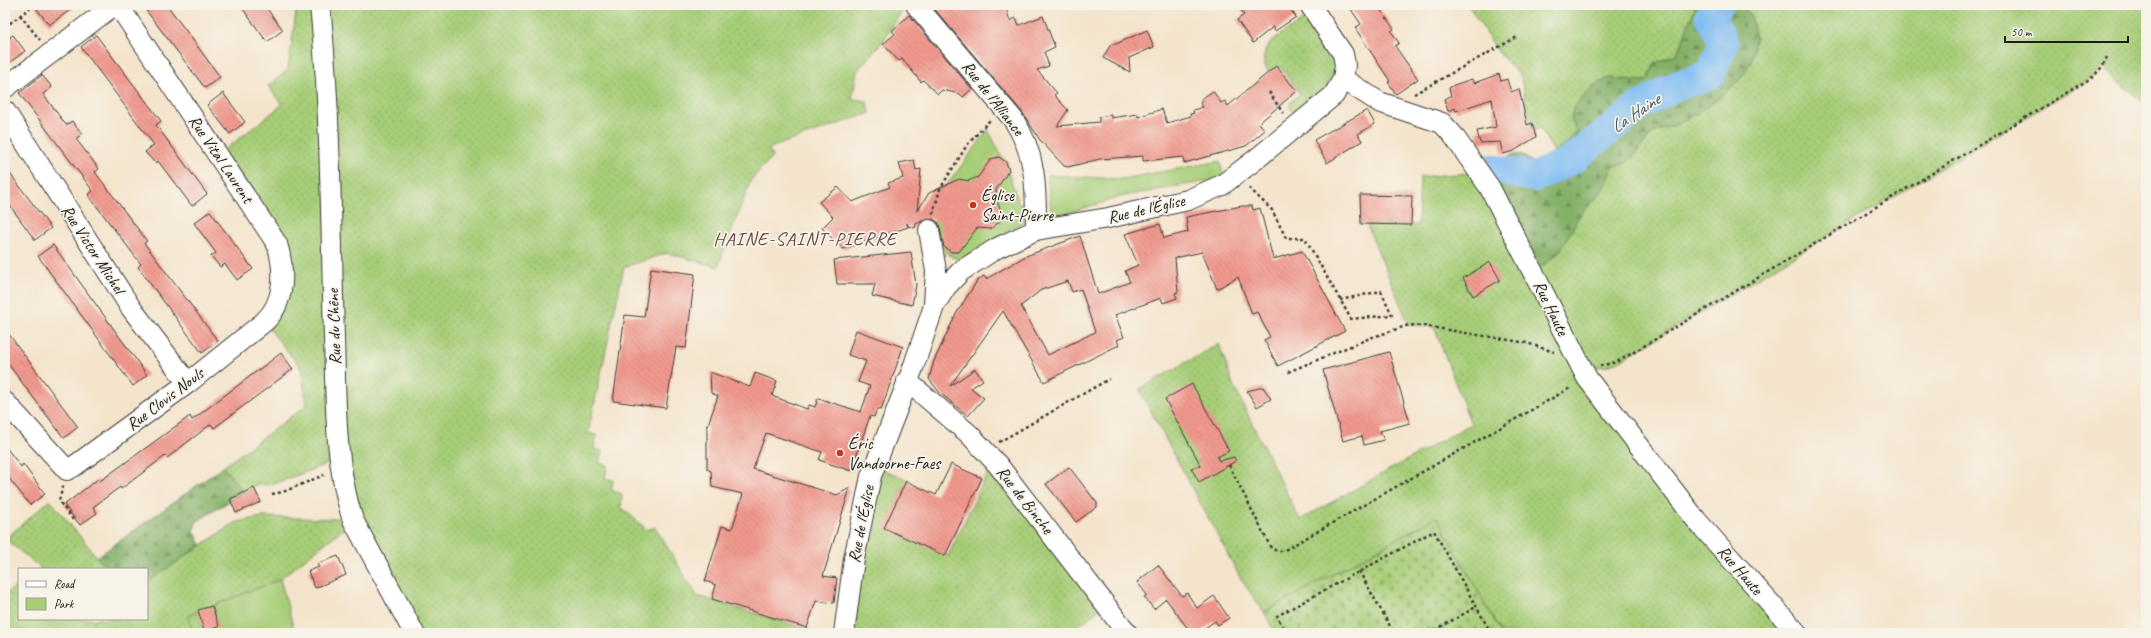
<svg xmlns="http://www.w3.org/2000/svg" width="2151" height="638" font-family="Caveat,sans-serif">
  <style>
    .grass { fill: url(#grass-dots); stroke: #61744a }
    .forest { fill: url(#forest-firs); stroke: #506642 }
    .cemetery { fill: url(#cemetery-stones); stroke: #61744a }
    .green { fill: #a6cd77; stroke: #61744a }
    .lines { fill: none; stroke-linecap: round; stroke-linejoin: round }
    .river { stroke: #80bdf3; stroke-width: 30 }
    .building { fill: url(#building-back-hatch); fill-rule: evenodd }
    .minor-casing { stroke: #3c3a36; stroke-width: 22 }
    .path { stroke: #3c3a36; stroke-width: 2.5; stroke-dasharray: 3 3; stroke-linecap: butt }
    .minor { stroke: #fff; stroke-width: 20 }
    .poi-dot { fill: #c8321e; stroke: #f7f3e8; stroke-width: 1.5 }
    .labels { text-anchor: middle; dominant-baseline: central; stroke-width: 3.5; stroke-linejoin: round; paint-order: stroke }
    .street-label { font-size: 17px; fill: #1c1c1c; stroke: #f7f3e8 }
    .poi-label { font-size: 17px; fill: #1c1c1c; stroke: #f7f3e8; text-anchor: start }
    .water-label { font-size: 18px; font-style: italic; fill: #3f5467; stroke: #f7f3e8 }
    .quarter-label { font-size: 19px; letter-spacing: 1px; fill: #674844; stroke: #f7f3e8 }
  </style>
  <defs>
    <pattern id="grass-dots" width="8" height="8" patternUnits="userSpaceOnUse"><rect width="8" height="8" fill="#a6cd77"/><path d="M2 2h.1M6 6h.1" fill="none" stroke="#8eaf66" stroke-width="1.8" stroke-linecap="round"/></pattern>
    <pattern id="forest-firs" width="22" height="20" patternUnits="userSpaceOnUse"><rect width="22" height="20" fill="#84b068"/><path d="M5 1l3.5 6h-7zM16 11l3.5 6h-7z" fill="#6b8e55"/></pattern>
    <pattern id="cemetery-stones" width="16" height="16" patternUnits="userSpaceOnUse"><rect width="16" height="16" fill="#a6cd77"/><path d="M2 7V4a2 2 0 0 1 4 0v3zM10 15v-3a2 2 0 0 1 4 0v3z" fill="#8eaf66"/></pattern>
    <pattern id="building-back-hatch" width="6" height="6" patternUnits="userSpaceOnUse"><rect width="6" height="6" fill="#f1998e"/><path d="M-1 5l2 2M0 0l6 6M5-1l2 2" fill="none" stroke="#ce837a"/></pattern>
  </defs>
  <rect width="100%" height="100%" fill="#f7f3e8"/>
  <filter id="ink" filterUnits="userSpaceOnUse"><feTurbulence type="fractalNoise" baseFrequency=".025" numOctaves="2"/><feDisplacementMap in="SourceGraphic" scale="8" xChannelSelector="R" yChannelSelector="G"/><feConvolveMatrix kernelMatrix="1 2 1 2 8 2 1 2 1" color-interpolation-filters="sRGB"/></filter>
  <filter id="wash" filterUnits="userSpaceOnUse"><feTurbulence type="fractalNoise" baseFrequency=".012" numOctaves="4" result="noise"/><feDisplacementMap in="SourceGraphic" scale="16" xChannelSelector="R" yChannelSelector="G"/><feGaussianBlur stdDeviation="0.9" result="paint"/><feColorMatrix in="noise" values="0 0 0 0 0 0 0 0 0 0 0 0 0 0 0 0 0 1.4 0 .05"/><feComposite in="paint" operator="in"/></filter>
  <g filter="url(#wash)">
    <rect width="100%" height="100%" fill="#f4e4cc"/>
    <g class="grass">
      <path d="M297,5H906L883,41L857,71L852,99L867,101L870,113L772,147L769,151L773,156L751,180L718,267L667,253L624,267L588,433L596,435L594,449L602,451L599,463L607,465L605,478L613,480L611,490L622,494L621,507L647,530L655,527L697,596L819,633H414L353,521L280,579L188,616L193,633H5V594L19,584V619H147V582L236,522L262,517L331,519L342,517L340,459L274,484L256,485L244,492L223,467L307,405L301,368L264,322L283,271L218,155L282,105L268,86L288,70Z"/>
      <path d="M1468,5H1696L1677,54L1655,63L1647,81H1628L1593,86L1575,106L1571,117L1576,132L1570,141L1554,152L1540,128L1531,132L1521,77L1499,53Z"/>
      <path d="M1741,5L1764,7L1768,5H2146V105L2102,67L2093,77L1619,361L1607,366L1581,369L1797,633H1501L1437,517L1264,612L1242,581L1139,389L1219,344L1233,385L1300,520L1471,424L1434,327L1409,325L1367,225H1418L1420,177L1479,172L1543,266L1559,252L1581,213L1597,197L1611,172L1612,166L1627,163L1654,132L1681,123L1714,102L1751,16Z"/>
      <path d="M1304,20L1315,24L1337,60C1331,88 1318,96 1297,114L1289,107L1291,101L1300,93L1280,67L1270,75C1250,46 1283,34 1304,20Z"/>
      <path d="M998,465L1105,605L1069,633H844L875,466L910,481L889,528L948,556L988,472Z"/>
      <path d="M50,500L107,569H39L41,568L5,539Z"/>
    </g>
    <g class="forest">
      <path d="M1696,5H1741L1751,16L1756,37L1751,62L1739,80L1714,102L1681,123L1654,132L1627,163L1612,166C1611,176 1603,191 1596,198C1591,204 1585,208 1581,214C1565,238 1562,258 1532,270L1479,172L1514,154L1522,155L1535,164L1570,141L1576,132L1571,117L1575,106L1593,86L1609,78L1647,81L1655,63L1677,54Z"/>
      <path d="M223,467L244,492L196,522L194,531L201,545L147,582V569H107L97,557Z"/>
    </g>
    <path class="cemetery" d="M1437,517L1501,633H1275L1264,612Z"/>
    <g class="green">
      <path d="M988,130L1003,158L1007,162L1008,172L1025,220L975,254L963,261L952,257L935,244L933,228L941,193Z"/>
      <path d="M1220,161L1224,178L1124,196L1052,218L1047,175L1122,179Z"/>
      <path d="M280,579L295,633H193L188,616Z"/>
    </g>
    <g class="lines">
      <path class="river" d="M1491,169L1535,177L1571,160L1640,106L1676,86L1710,75L1724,43L1710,16L1718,5"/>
    </g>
    <g id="blocks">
      <g class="building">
        <path d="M34,5H77L49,25Z"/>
        <path d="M142,5H167L220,77L205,88Z"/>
        <path d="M240,5H264L283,30L267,42Z"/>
        <path d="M931,5H1005L1010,21L1016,18L1019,25L1043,16L1055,47L1044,52L1049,66L1037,70L1057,93L1054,95L1068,110L1057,126L1099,122V117L1111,115V118L1138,114V117L1162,109L1167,123L1191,116L1190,114L1194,113L1193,110L1203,107L1200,103L1202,102L1201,99L1213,91L1221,103L1225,101L1228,106L1276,66L1297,91L1259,123L1265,130L1246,146L1184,163L1183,157L1143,161V156L1100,159L1068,167L1064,166L1040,140L1022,112Z"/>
        <path d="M1238,5H1287L1296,17L1275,31L1273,27L1253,43L1237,20L1244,15Z"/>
        <path d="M1348,5H1377L1394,29L1391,31L1399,43L1395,46L1418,79L1396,94L1388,82L1390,81L1355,28L1361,24Z"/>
        <path d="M909,15L972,89L963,97L960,94L942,90L938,94L923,80L921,82L902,59L899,61L883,44L895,34L892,31Z"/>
        <path d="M1147,30L1154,47L1129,58L1130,72L1103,58L1111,44H1116Z"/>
        <path d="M13,35L25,51L5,66V41Z"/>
        <path d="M96,35L161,121L156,125L207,194L192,206L158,161L155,163L145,152L154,145L81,47Z"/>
        <path d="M1499,74L1501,81L1507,79L1511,92L1519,89L1527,125L1532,123L1536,137L1514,151L1503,154L1500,142L1480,143L1477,131L1496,127L1492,99L1456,111L1455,108L1448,111L1444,99L1451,96L1449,88L1454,85L1472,79L1474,83Z"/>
        <path d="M42,75L52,87L43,94L66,125L72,121L82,134L76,139L99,169L95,172L147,241L144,243L218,341L202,353L138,267L141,264L88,195L93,191L19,93Z"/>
        <path d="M223,93L245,122L230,134L207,105Z"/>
        <path d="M1367,110L1375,124L1358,134L1362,141L1327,163L1314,140Z"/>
        <path d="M999,157L1006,162L1009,170L996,190V200L1002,212L1000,221L991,229L977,228L959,252H951L944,247L940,228L938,222L933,219L922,221L916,224L915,228L908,226L907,223L908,227L843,249L822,228L833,217L819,202L838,187L852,202L890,187L888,183L903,178L899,163L914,160L916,170L921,169L917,212L929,193L959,179L968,181L978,177L991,159Z"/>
        <path d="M5,167L51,228L35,240L5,199Z"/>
        <path d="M1360,195L1412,196L1411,225L1361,224Z"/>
        <path d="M1242,206H1252L1253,210L1260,208L1273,259L1302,251L1345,331L1278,366L1264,340L1270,337L1257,312L1252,314L1238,277L1217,289L1202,252L1175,258L1178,292L1175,293L1177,298L1163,303L1161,298L1115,315L1124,337L1117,340L1119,345L1044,382L1003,311L950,386L975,369L983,380L971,388L984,398L968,416L940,393L929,379L934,361L956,314L977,281L984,276L986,279L1026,256L1080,236L1098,294L1130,282L1125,271L1138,265L1125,234L1160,224L1164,238L1188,232L1186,217ZM1068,281L1072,292L1081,289L1095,332L1048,355L1021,306L1041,290Z"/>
        <path d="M210,211L253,269L237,280L225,264L220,267L211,256L216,253L194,223Z"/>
        <path d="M53,245L147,375L133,386L38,256Z"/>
        <path d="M911,252L916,285L912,305L872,296L875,284H837L834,260Z"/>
        <path d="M1490,262L1500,280L1473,296L1463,278Z"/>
        <path d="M651,268L695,274L686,348L676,347L666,408L613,401L625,315L644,317Z"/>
        <path d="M5,329L78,427L64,438L5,360Z"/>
        <path d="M856,330L903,347L881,410L877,409L874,417L870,416L851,471L819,460L822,452L766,433L753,469L837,495L850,488L823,576L837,578L834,603L816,601L807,628L712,599L716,585L705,581L722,526L732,529L743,494L712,487L711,471L707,469V427L718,396L711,393L710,372L750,387L755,373L777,381L772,396L807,409L809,405L815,407L818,398L861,412L870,386L858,382L866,361L848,355Z"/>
        <path d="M1389,352L1410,423L1380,431L1384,440L1364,445L1362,436L1343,441L1323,370Z"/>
        <path d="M281,353L293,369L214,428L211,424L167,458L165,456L121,489L120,487L93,507L97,513L80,525L64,505L98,479L100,481L190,416L192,420Z"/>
        <path d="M1192,384L1229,451L1217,457L1219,461L1234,457L1236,461L1199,482L1191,468L1201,466L1165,399Z"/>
        <path d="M1263,387L1271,399L1257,407L1247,391Z"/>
        <path d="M5,446L21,467L23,464L45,494L30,505L5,473Z"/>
        <path d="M951,464L982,478L945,556L884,528L906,481L936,495Z"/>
        <path d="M1069,467L1097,503V507L1076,522L1046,484Z"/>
        <path d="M254,488L261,502L236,513L230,499Z"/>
        <path d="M338,556L346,575L315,588L308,571L319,567L317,564Z"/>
        <path d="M1158,565L1182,596L1187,593L1197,608L1214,596L1229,618L1218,625L1215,621L1198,633H1191L1166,599L1154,609L1144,597L1147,595L1137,582Z"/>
        <path d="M212,606L219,627L204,631L198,610Z"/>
      </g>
    </g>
  </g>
  <g filter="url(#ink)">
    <use href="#blocks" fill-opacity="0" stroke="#3c3a36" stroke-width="1"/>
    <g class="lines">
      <g class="minor-casing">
        <g id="minor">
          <path d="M320,5C331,115 331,227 334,338C336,398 334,463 353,520L414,633"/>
          <path d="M916,5L1013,119C1037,155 1036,189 1036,230"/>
          <path d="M1343,79L1379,102L1442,123L1453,135L1490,188L1587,378L1697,521L1797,633"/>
          <path d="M5,88L114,5"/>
          <path d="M5,111L131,308L188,383"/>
          <path d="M929,230L936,271L934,304"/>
          <path d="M907,381L969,434L998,465L1127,633"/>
          <path d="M5,402L67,470L73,467L188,383L264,322C286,302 285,269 277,244L118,5"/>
          <path d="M844,633L854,559L871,476L913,368L934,306L946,287L961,271L997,248L1036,230L1108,218L1188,200L1222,185L1255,160L1334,95L1343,79L1345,65L1343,54L1310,5"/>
        </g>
      </g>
      <g class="path">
        <path d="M20,15L40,40"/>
        <path d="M5,27L34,5"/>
        <path d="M1269,92L1283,113"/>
        <path d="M1414,94L1517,37"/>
        <path d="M1249,188L1272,210L1286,238H1305L1351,319L1392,315L1381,291L1340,300"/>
        <path d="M933,214L940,189L967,145L991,119"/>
        <path d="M1600,366L1619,361L2093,77L2102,67L2107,57"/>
        <path d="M1288,372L1370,338L1409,325L1424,326L1527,343L1554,352"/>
        <path d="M999,442L1109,379"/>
        <path d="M1229,465L1271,548L1277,551H1283L1572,387"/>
        <path d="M63,486L59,501L74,521"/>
        <path d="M272,494L283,492L324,475"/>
        <path d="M1359,571L1394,633"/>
        <path d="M1286,633L1277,616L1434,531L1491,633"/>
        <path d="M1430,633L1476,607"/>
      </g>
      <use href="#minor" class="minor"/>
    </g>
  </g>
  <g class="poi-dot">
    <circle cx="973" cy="205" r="4"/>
    <circle cx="840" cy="453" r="4"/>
  </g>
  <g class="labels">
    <g class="street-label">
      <text transform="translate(993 98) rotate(52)">Rue de l'Alliance</text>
      <text transform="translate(221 159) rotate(56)">Rue Vital Laurent</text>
      <text transform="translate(1146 209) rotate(-13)">Rue de l'Église</text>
      <text transform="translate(93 249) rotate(57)">Rue Victor Michel</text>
      <text transform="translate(1551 308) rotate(64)">Rue Haute</text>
      <text transform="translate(334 327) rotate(-92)">Rue du Chêne</text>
      <text transform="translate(165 399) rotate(-37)">Rue Clovis Nouls</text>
      <text transform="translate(1025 500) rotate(52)">Rue de Binche</text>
      <text transform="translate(861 524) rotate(-79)">Rue de l'Église</text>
      <text transform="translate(1740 570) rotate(49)">Rue Haute</text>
    </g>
    <g class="poi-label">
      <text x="981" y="195">Église<tspan x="981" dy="20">Saint-Pierre</tspan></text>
      <text x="848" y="443">Éric<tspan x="848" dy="20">Vandoorne-Faes</tspan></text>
    </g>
    <g class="water-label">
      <text transform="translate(1635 113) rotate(-34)">La Haine</text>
    </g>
    <g class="quarter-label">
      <text x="805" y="239">HAINE-SAINT-PIERRE</text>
    </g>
  </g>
  <rect width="2151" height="638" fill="none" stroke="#f7f3e8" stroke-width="20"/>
  <rect x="18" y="568" width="130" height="52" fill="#f7f3e8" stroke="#9f9d96"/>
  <rect x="26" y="581" width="20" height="6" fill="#ffffff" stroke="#9f9d96"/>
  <text x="54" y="588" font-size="12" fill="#1c1c1c">Road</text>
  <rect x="26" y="598" width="20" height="12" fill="#a6cd77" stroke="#9f9d96"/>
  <text x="54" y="608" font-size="12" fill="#1c1c1c">Park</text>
  <path d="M2005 36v6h123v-6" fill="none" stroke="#1c1c1c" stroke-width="2"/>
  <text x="2011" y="36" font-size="12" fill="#1c1c1c" stroke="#f7f3e8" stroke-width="3" paint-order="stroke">50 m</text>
</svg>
